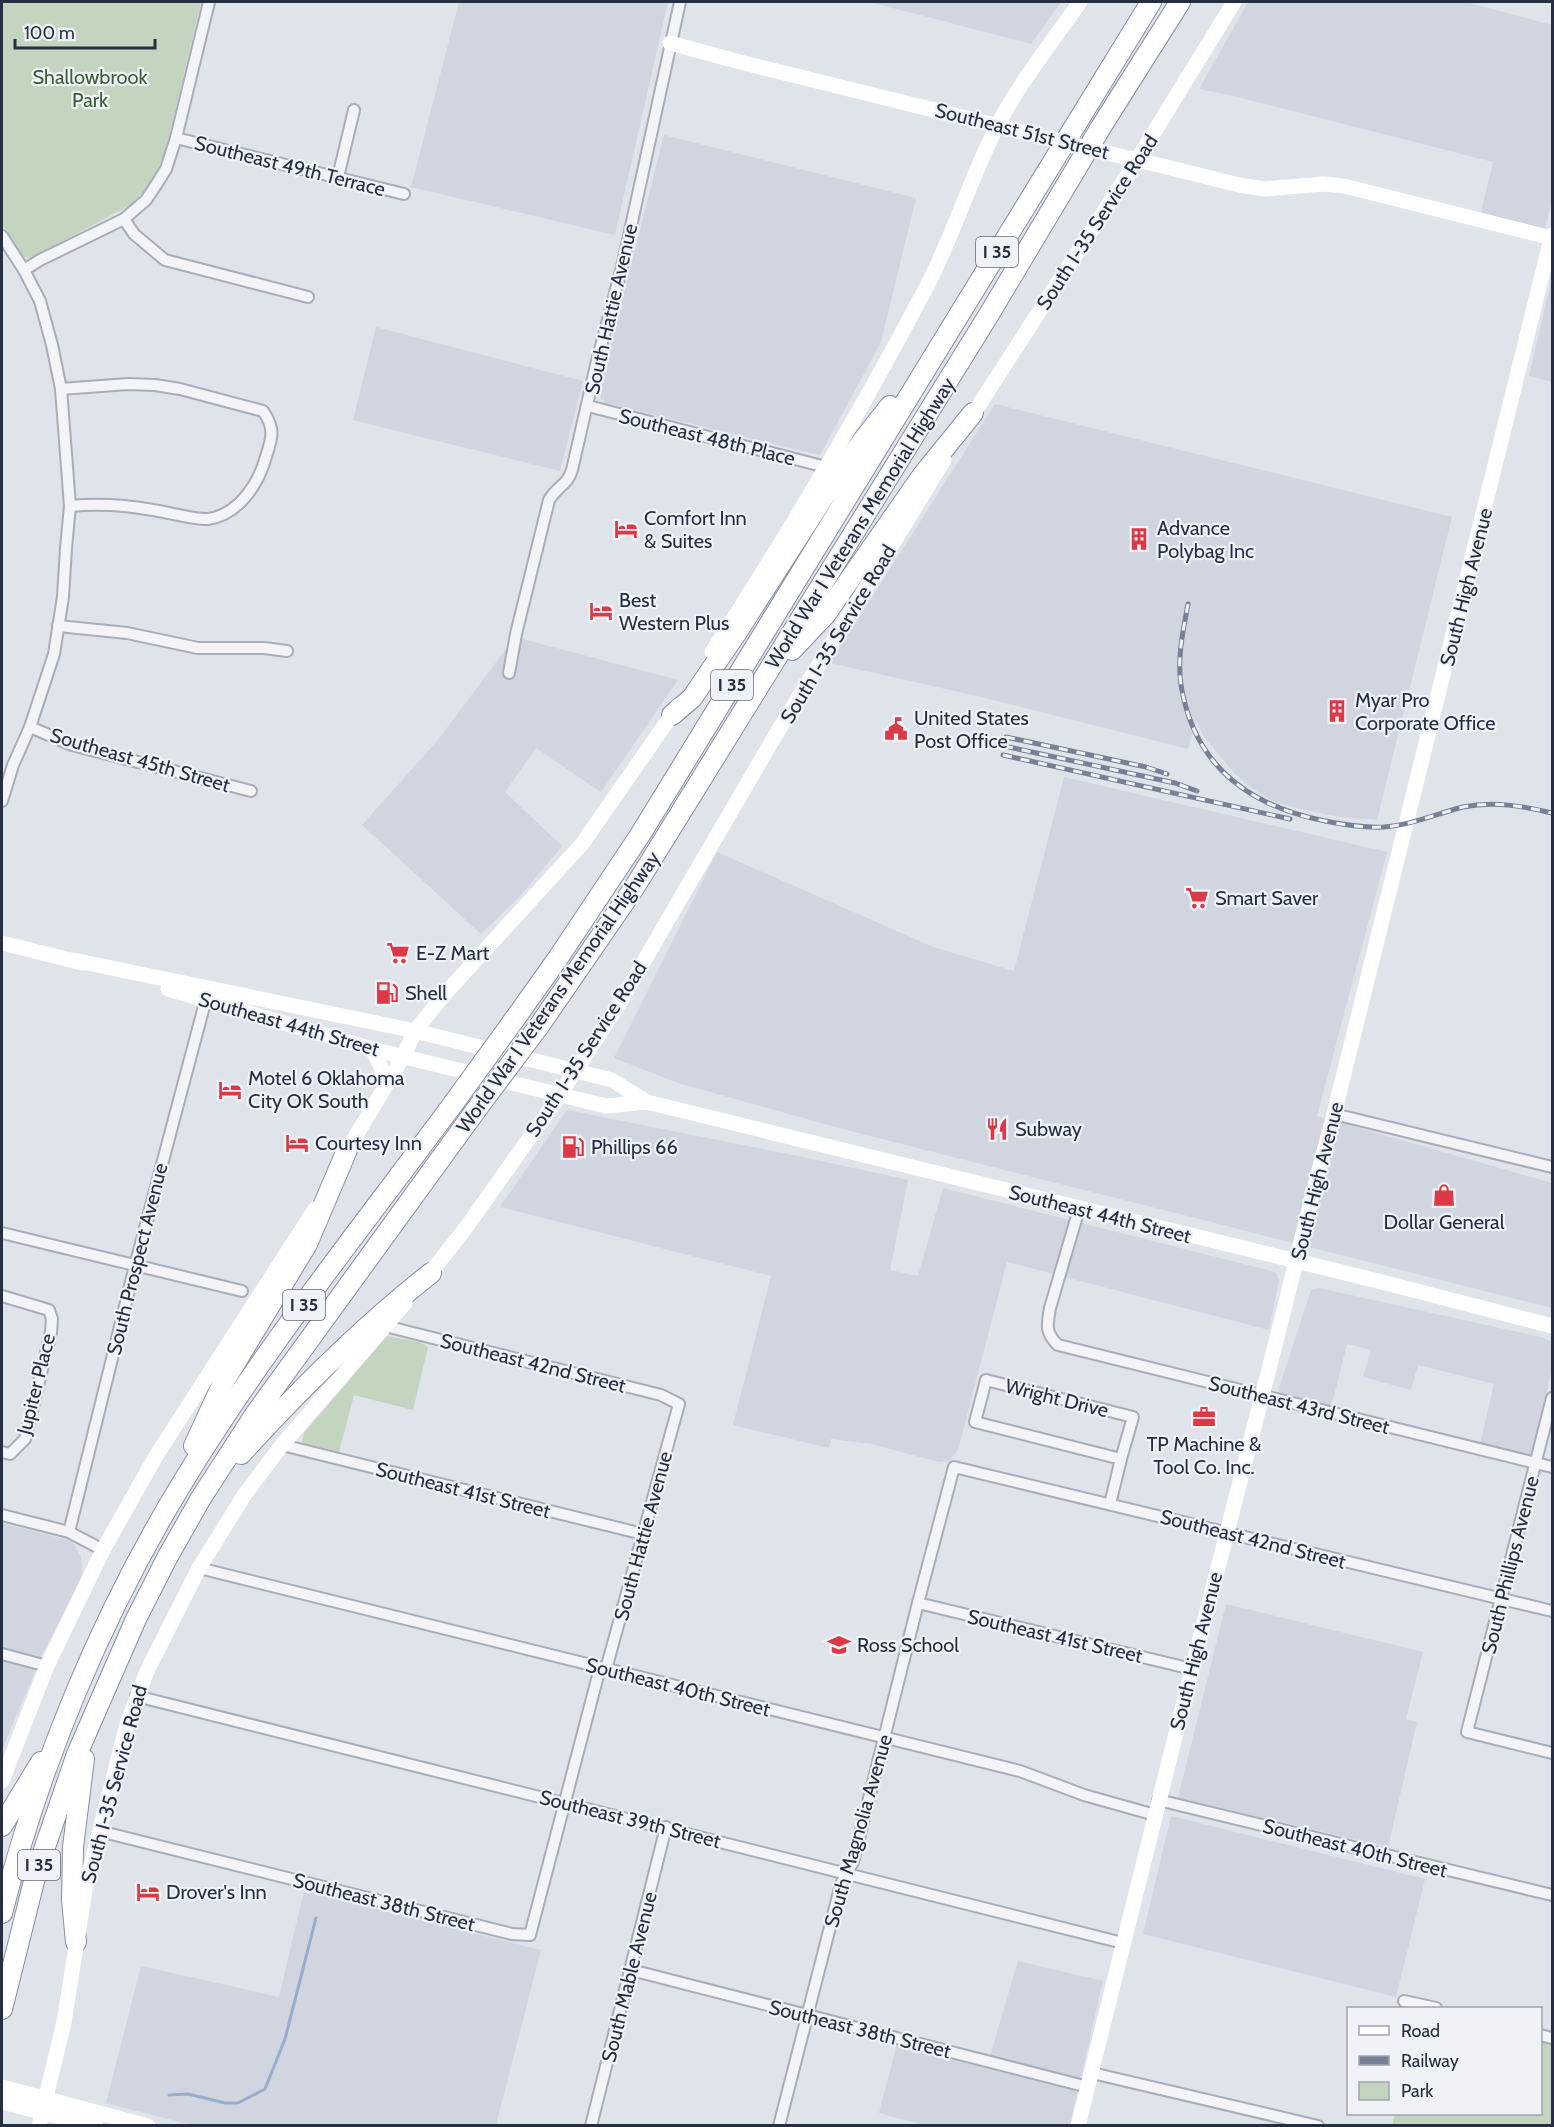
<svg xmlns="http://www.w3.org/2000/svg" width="1554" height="2127" font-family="Cabin,sans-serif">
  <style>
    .built { fill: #d1d5df }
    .green { fill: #c3d4bf }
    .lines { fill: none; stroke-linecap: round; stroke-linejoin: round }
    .stream { stroke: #97adcd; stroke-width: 3 }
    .street-casing { stroke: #a8adb8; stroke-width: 14 }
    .highway-casing { stroke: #858ea2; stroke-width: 22 }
    .street { stroke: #f2f4f8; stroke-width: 10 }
    .secondary { stroke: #fff; stroke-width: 15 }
    .highway { stroke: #fff; stroke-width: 20 }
    .rail-casing { stroke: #778095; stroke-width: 5 }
    .rail { stroke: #eff2f7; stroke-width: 3; stroke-dasharray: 9; stroke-linecap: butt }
    .highway-bridge-casing { stroke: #858ea2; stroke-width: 22; stroke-linecap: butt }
    .secondary-bridge { stroke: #fff; stroke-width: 15 }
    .highway-bridge { stroke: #fff; stroke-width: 20 }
    .labels { text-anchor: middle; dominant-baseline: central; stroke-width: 4.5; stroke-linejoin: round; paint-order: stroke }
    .shield { fill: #eff2f7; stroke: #626a78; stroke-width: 1.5 }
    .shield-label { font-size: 18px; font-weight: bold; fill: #262f42 }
    .park-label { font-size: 20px; fill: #385f32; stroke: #eff2f7 }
    .street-label { font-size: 20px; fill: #262f42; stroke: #eff2f7 }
    .poi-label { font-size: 20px; fill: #262f42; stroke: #eff2f7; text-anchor: start }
  </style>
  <rect width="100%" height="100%" fill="#dfe3ea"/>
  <g class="built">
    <path d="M459,2H668L615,235L411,187Z"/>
    <path d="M870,2H1061L1031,44Z"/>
    <path d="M1248,2H1466L1552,25V200L1545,229L1480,216L1493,162L1234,96L1199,89Z"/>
    <path d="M664,135L916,198L881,342L820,455L606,403L601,399L600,388Z"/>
    <path d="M1552,277V382L1529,376Z"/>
    <path d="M376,327L583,381L560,471L353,420Z"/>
    <path d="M995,404L1452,517L1377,820L1340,817L1296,808L1272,801L1252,788L1234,773L1204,737L1196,720L1188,749L990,699L830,663Z"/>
    <path d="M515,637L678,680L601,792L536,748L505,792L562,846L522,894L481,934L362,825L437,741Z"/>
    <path d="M1064,777L1387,852L1317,1116L1552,1183V1308L850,1131L678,1083L614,1058L717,852L933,947L1014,971Z"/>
    <path d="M567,1110L803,1157L908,1180L890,1270L918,1276L943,1188L1264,1269L1276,1273L1279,1280L1269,1330L1007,1262L958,1450L950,1460L939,1462L871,1444L831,1439L829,1448L733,1425L771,1276L500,1207Z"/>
    <path d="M1319,1288L1541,1337L1552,1342V1368L1534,1449L1529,1455L1480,1444L1494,1384L1418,1365L1411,1390L1363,1377L1371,1350L1347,1344L1331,1408L1283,1396L1278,1391L1310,1293L1312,1289Z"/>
    <path d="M2,1523L72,1541L81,1557L82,1576L42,1655L2,1750Z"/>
    <path d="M1226,1604L1423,1652L1406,1719L1417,1722L1388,1847L1178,1798Z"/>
    <path d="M1171,1816L1425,1879L1396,1997L1143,1934Z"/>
    <path d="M304,1891L541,1950L496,2125H192L106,2103L141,1966L279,1997Z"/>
    <path d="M1018,1961L1103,1981L1070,2125H923L879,2113L900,2032L990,2056Z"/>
  </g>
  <g class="green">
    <path d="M2,2H201L165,154L152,181L132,204L31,258L23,257L2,225Z"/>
    <path d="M387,1336L419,1342L428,1347L413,1410L354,1395L339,1452L302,1443L304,1433Z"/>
    <path d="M1541,2039L1552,2042V2125L1392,2126L1395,2114H1540Z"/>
  </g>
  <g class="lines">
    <path class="stream" d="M169,2095L188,2094L225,2103H238L265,2089L285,2039L316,1918"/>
    <g class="street-casing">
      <g id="street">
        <path d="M176,138L404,194"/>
        <path d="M338,177L354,110"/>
        <path d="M124,219L134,234L165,260L308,297"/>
        <path d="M2,236L24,270L40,301L52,345L61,389L70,506L66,548L63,597L54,654L30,727L13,765L2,801"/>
        <path d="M24,270L40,260L124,219L146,200L156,185L166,169L176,138L209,2"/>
        <path d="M61,389L128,384L155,385L180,389L263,411C277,431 271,440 264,463C256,487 237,515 208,519C196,520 167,512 153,510C126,505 99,503 70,506"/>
        <path d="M588,406L826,467"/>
        <path d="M58,626L127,633L198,648H264L287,651"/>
        <path d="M509,673L516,634L549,500C558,485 567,486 572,470L596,365L623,263L680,2"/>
        <path d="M30,727L72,745L251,791"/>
        <path d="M1334,1114L1552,1167"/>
        <path d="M1079,1209L1050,1308C1047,1325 1045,1333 1058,1345L1552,1467"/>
        <path d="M2,1233L242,1291"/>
        <path d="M2,1296L49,1310L52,1319L51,1332L25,1439L10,1454L2,1452"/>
        <path d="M385,1326L661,1395L679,1404L606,1669"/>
        <path d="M986,1380L1133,1417L1121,1459L975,1422Z"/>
        <path d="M1552,1398L1467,1732L1552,1753"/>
        <path d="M282,1445L643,1534"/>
        <path d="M1110,1504L1121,1459"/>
        <path d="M2,1515L69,1532L103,1550"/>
        <path d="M69,1532L135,1266L207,995"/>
        <path d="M199,1568L1020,1771L1084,1795L1155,1815"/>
        <path d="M918,1603L1192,1669"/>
        <path d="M2,1654L47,1666"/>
        <path d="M136,1696L1123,1943"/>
        <path d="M1158,1800L1552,1895"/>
        <path d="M99,1831L512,1934L530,1935L600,1668"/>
        <path d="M631,1970L1088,2087"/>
        <path d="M1404,2001L1436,2008"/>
        <path d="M1540,2035L1552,2038"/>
        <path d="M1092,2073L1318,2126"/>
        <path d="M591,2126L666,1827"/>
        <path d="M779,2126L841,1884L853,1862L918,1603L954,1467L1552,1611"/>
      </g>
    </g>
    <g class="highway-casing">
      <g id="highway">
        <path d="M792,650L825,615L922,476L973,413"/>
        <path d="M672,715L692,698L737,632L823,498L864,439L890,406"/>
        <path d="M514,1020L556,961L640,835L1151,2"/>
        <path d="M539,1026L634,888L988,316L1101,127L1180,2"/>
        <path d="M194,1446L223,1383L307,1244L347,1150"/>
        <path d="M241,1454C300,1389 362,1327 431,1273"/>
        <path d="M2,1826L41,1762"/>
        <path d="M2,1913C39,1767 100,1619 178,1490C259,1355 359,1231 453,1104"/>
        <path d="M76,1942L72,1900L73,1847L84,1759"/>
        <path d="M2,2009L36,1873L77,1754L136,1619L167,1558L201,1498L256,1413L476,1110"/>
      </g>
    </g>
    <use href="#street" class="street"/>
    <g class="secondary">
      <path d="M670,43L740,62L1043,137"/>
      <path d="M1130,158L1239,185L1265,189L1323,184L1344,186L1552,238"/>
      <path d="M968,422L1137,160L1234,2"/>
      <path d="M712,652C789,533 862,410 928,284C954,233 971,177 997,126C1020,82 1052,42 1080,2"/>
      <path d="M2,943L82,963"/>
      <path d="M73,960L415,1031L612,1080L647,1102L1378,1281L1552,1326"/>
      <path d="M168,989L372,1049L606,1106L647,1102"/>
      <path d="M372,1049L381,1067L385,1086"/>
      <path d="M342,1159L403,1057L415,1031L443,996L582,844L678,706"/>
      <path d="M424,1281L465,1229L555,1102L619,1004L772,741L944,460"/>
      <path d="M2,1781L47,1666L103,1550L156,1456L315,1209"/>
      <path d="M2,2087L148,2126"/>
      <path d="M2,2102L96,2126"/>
      <path d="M39,2126L64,2022L86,1884L127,1724L147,1671L199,1568L245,1494L282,1445L405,1303"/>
      <path d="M1078,2126L1192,1669L1281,1322L1314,1189L1334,1114L1552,235"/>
    </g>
    <use href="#highway" class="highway"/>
    <g class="rail-casing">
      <g id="rail">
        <path d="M1188,604C1183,631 1177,658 1181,685C1194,766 1249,806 1325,821C1345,825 1364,828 1384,827C1411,825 1436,814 1463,807C1493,801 1523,806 1552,813"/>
        <path d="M1006,737L1146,767L1167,774"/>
        <path d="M1004,746L1175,783L1197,791"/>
        <path d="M1003,755L1290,819"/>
      </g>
    </g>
    <use href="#rail" class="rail"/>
    <g class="highway-bridge-casing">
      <g id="highway-bridge">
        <path d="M453,1104L514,1020"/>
        <path d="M476,1110L539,1026"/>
      </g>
    </g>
    <path class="secondary-bridge" d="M1043,137L1124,157"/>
    <use href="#highway-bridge" class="highway-bridge"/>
  </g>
  <defs>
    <g id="hotel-bare" transform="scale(1.8)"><path d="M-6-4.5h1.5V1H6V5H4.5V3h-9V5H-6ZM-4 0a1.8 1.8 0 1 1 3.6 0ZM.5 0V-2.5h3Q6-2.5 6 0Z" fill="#da3945" stroke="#eff2f7" stroke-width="2.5" paint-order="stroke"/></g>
    <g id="building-bare" transform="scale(1.8)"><path d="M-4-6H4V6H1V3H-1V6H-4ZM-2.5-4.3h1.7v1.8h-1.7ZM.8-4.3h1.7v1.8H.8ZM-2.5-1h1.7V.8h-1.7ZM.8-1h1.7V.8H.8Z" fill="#da3945" stroke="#eff2f7" stroke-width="2.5" paint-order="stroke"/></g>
    <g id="civic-bare" transform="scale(1.8)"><path d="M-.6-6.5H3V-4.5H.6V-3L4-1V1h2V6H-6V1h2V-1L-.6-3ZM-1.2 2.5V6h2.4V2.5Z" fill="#da3945" stroke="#eff2f7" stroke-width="2.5" paint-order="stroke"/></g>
    <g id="supermarket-bare" transform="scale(1.8)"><path d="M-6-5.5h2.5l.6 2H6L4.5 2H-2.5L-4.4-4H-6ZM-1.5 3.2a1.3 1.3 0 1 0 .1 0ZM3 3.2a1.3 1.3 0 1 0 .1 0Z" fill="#da3945" stroke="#eff2f7" stroke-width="2.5" paint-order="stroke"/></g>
    <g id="fuel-bare" transform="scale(1.8)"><path d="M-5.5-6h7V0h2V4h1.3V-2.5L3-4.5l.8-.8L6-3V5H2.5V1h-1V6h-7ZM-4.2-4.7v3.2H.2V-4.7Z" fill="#da3945" stroke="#eff2f7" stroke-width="2.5" paint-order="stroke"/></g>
    <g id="restaurant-bare" transform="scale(1.8)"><path d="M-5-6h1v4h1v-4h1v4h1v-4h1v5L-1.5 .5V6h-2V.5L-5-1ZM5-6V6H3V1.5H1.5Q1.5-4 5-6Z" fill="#da3945" stroke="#eff2f7" stroke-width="2.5" paint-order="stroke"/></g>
    <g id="shop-bare" transform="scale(1.8)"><path d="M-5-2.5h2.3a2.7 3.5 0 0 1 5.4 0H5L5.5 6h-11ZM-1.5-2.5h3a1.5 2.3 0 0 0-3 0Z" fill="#da3945" stroke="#eff2f7" stroke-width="2.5" paint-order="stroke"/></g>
    <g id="office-bare" transform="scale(1.8)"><path d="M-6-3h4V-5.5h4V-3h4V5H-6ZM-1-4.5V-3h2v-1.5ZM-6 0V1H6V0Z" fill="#da3945" stroke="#eff2f7" stroke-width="2.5" paint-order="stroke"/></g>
    <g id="school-bare" transform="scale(1.8)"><path d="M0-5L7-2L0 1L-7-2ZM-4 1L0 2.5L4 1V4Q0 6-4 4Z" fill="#da3945" stroke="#eff2f7" stroke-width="2.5" paint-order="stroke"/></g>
  </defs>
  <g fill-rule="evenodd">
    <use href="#hotel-bare" x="626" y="529"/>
    <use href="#building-bare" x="1139" y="539"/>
    <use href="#hotel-bare" x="601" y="611"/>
    <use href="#building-bare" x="1337" y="711"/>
    <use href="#civic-bare" x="896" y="729"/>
    <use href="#supermarket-bare" x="1197" y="898"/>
    <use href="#supermarket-bare" x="398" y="953"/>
    <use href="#fuel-bare" x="387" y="993"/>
    <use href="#hotel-bare" x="230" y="1090"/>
    <use href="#restaurant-bare" x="997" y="1129"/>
    <use href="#hotel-bare" x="297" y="1143"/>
    <use href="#fuel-bare" x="573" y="1147"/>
    <use href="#shop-bare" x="1444" y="1195"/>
    <use href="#office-bare" x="1204" y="1417"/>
    <use href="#school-bare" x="839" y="1645"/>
    <use href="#hotel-bare" x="148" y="1892"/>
  </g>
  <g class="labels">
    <g class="shield">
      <rect x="976" y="237" width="42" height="30" rx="4.5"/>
      <rect x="711" y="670" width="42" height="30" rx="4.5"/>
      <rect x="283" y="1290" width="42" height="30" rx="4.5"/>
      <rect x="18" y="1850" width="42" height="30" rx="4.5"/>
    </g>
    <g class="shield-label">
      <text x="997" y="252">I 35</text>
      <text x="732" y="685">I 35</text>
      <text x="304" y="1305">I 35</text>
      <text x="39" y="1865">I 35</text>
    </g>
    <g class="park-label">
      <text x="90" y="77">Shallowbrook<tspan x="90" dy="23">Park</tspan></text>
    </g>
    <g class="street-label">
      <text transform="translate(1022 131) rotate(14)">Southeast 51st Street</text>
      <text transform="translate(290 166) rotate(14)">Southeast 49th Terrace</text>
      <text transform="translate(1097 222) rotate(-57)">South I-35 Service Road</text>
      <text transform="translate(611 309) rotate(-77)">South Hattie Avenue</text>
      <text transform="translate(707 437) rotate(14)">Southeast 48th Place</text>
      <text transform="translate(860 523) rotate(-58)">World War I Veterans Memorial Highway</text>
      <text transform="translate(1466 587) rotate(-76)">South High Avenue</text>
      <text transform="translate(838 634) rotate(-59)">South I-35 Service Road</text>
      <text transform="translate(140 760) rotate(16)">Southeast 45th Street</text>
      <text transform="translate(558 992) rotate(-55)">World War I Veterans Memorial Highway</text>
      <text transform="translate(289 1024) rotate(16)">Southeast 44th Street</text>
      <text transform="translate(586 1049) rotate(-57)">South I-35 Service Road</text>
      <text transform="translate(1317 1181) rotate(-76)">South High Avenue</text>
      <text transform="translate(1100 1214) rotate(14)">Southeast 44th Street</text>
      <text transform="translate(137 1259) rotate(-76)">South Prospect Avenue</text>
      <text transform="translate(533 1363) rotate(14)">Southeast 42nd Street</text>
      <text transform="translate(36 1384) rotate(-76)">Jupiter Place</text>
      <text transform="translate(1057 1398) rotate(14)">Wright Drive</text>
      <text transform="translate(1299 1405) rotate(14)">Southeast 43rd Street</text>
      <text transform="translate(463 1490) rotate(14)">Southeast 41st Street</text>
      <text transform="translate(643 1536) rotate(-75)">South Hattie Avenue</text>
      <text transform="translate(1253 1539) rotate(14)">Southeast 42nd Street</text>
      <text transform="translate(1510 1565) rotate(-76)">South Phillips Avenue</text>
      <text transform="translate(1055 1636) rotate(13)">Southeast 41st Street</text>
      <text transform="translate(1196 1651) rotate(-76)">South High Avenue</text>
      <text transform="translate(678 1687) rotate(14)">Southeast 40th Street</text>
      <text transform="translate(114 1784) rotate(-75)">South I-35 Service Road</text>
      <text transform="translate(630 1819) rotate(14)">Southeast 39th Street</text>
      <text transform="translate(858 1831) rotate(-74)">South Magnolia Avenue</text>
      <text transform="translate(1355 1848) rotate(14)">Southeast 40th Street</text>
      <text transform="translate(384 1902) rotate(14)">Southeast 38th Street</text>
      <text transform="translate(629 1977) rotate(-76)">South Mable Avenue</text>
      <text transform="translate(860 2029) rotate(14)">Southeast 38th Street</text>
    </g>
    <g class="poi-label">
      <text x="644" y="518">Comfort Inn<tspan x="644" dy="23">&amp; Suites</tspan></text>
      <text x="1157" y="528">Advance<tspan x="1157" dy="23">Polybag Inc</tspan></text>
      <text x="619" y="600">Best<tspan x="619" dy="23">Western Plus</tspan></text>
      <text x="1355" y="700">Myar Pro<tspan x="1355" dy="23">Corporate Office</tspan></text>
      <text x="914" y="718">United States<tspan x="914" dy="23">Post Office</tspan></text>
      <text x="1215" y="898">Smart Saver</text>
      <text x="416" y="953">E-Z Mart</text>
      <text x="405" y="993">Shell</text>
      <text x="248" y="1078">Motel 6 Oklahoma<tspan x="248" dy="23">City OK South</tspan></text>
      <text x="1015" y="1129">Subway</text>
      <text x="315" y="1143">Courtesy Inn</text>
      <text x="591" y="1147">Phillips 66</text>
      <text x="1444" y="1222" text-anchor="middle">Dollar General</text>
      <text x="1204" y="1444" text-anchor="middle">TP Machine &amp;<tspan x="1204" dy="23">Tool Co. Inc.</tspan></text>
      <text x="857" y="1645">Ross School</text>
      <text x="166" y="1892">Drover's Inn</text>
    </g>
  </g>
  <rect width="1554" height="2127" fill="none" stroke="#262f42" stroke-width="6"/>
  <rect x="1347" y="2007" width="195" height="108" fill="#eff2f7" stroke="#9fa4af" stroke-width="1.5"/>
  <rect x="1359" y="2026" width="30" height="9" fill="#ffffff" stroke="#9fa4af" stroke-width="1.5"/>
  <text x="1401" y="2037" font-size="18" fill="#262f42">Road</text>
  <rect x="1359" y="2056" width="30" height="9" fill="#778095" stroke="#9fa4af" stroke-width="1.5"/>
  <text x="1401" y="2067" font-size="18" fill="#262f42">Railway</text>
  <rect x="1359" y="2082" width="30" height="18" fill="#c3d4bf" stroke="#9fa4af" stroke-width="1.5"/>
  <text x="1401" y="2097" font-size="18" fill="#262f42">Park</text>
  <path d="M15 39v9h140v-9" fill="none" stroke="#262f42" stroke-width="3"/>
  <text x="24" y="39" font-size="18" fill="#262f42" stroke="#eff2f7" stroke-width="4.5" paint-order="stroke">100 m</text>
</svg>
